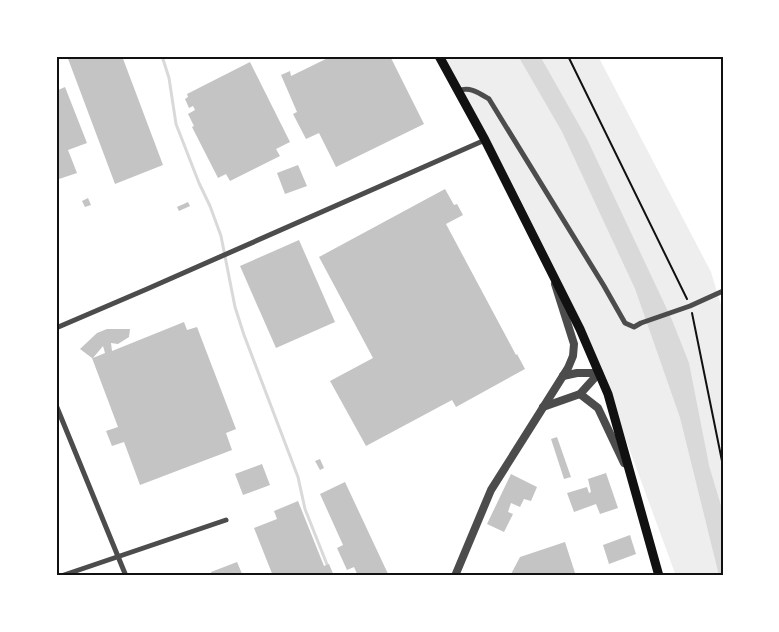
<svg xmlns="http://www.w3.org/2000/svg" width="779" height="632" font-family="Karla,sans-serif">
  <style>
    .green { fill: #eee }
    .water { fill: #d9d9d9 }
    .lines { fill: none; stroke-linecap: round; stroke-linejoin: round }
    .stream { stroke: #d9d9d9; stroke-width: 3 }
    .building { fill: #c4c4c4; fill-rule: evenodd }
    .path { stroke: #111; stroke-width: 2 }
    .minor { stroke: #4c4c4c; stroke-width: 5 }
    .tertiary { stroke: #4c4c4c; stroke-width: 8 }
    .secondary { stroke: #111; stroke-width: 9 }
    .neatline { fill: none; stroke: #111; stroke-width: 2 }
  </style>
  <rect width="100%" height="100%" fill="#fff"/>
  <g class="green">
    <path d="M438,56H518L562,132L635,289L680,418L719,576H676L589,339Z"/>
    <path d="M540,56H598L711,272L723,312V512L709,465Z"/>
  </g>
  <path class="water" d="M518,56H540L587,139L672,320L689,363L709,465L723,512V576H719L680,418L635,289L562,132Z"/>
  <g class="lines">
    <path class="stream" d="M162,56L169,78L176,124L199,183L210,206L221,236L235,307L244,335L298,477L305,509L328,567"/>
  </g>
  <g class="building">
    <path d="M67,56H122L163,165L115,184Z"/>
    <path d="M332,56H390L424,124L336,167L319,133L306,139L293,114L297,112L281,75L290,71L291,76Z"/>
    <path d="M250,62L290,142L276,149L280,156L230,181L226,174L218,178L192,127L194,126L188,114L195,110L193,106L189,108L185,99L188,97L187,94Z"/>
    <path d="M65,87L87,143L68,150L77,173L56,180V91Z"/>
    <path d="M298,165L307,186L285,194L277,173Z"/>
    <path d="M445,189L454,205L457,204L463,215L446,224L516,355L517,354L525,369L456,407L452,400L366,446L330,381L373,358L319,257Z"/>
    <path d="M88,198L91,205L85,207L82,201Z"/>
    <path d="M188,202L190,206L179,211L177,207Z"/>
    <path d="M299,240L335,322L276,348L240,266Z"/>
    <path d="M184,322L187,330L197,327L236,429L226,433L232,450L140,485L124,442L112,446L106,431L118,427L92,358L80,349L97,333L107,329H130L129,337L118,344L111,343L112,351ZM103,346L105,353L93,358Z"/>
    <path d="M557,437L571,477L564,479L551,439Z"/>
    <path d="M320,459L324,468L320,470L315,461Z"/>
    <path d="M262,464L270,485L243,495L235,474Z"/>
    <path d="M606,473L618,508L600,514L596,504L574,512L567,493L587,487L589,493L591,492L588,479Z"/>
    <path d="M511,474L537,487L531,501L524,499L520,507L511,503L508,512L513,514L504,532L487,524Z"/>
    <path d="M345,482L389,576H358L354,567L347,570L337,548L343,545L320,494Z"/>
    <path d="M298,501L324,566L329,564L334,576H273L254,528L277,519L274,511Z"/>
    <path d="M630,535L636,554L609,564L603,545Z"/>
    <path d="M565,542L576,576H510L520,557Z"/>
    <path d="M237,562L243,576H212L211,572Z"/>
  </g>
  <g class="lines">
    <g class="path">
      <path d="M568,56L687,299"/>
      <path d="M692,313L723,466"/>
    </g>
    <g class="minor">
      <path d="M458,91C470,86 479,93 489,99L604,286L625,323L634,327L641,323L690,306L723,291"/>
      <path d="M56,328L147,289L485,140"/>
      <path d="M56,405L126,576"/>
      <path d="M61,576L226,520"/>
    </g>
    <g class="tertiary">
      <path d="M563,376L577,373H599"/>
      <path d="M580,394L598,408L624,463"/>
      <path d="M543,407L580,394L599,373"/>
      <path d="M455,576L491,490L568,368L573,356L574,344L555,284"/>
    </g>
    <path class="secondary" d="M439,56L485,140L580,329L608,394L659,576"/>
  </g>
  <rect width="779" height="632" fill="none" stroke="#ffffff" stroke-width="115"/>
  <rect x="58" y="58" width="664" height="516" class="neatline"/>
</svg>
